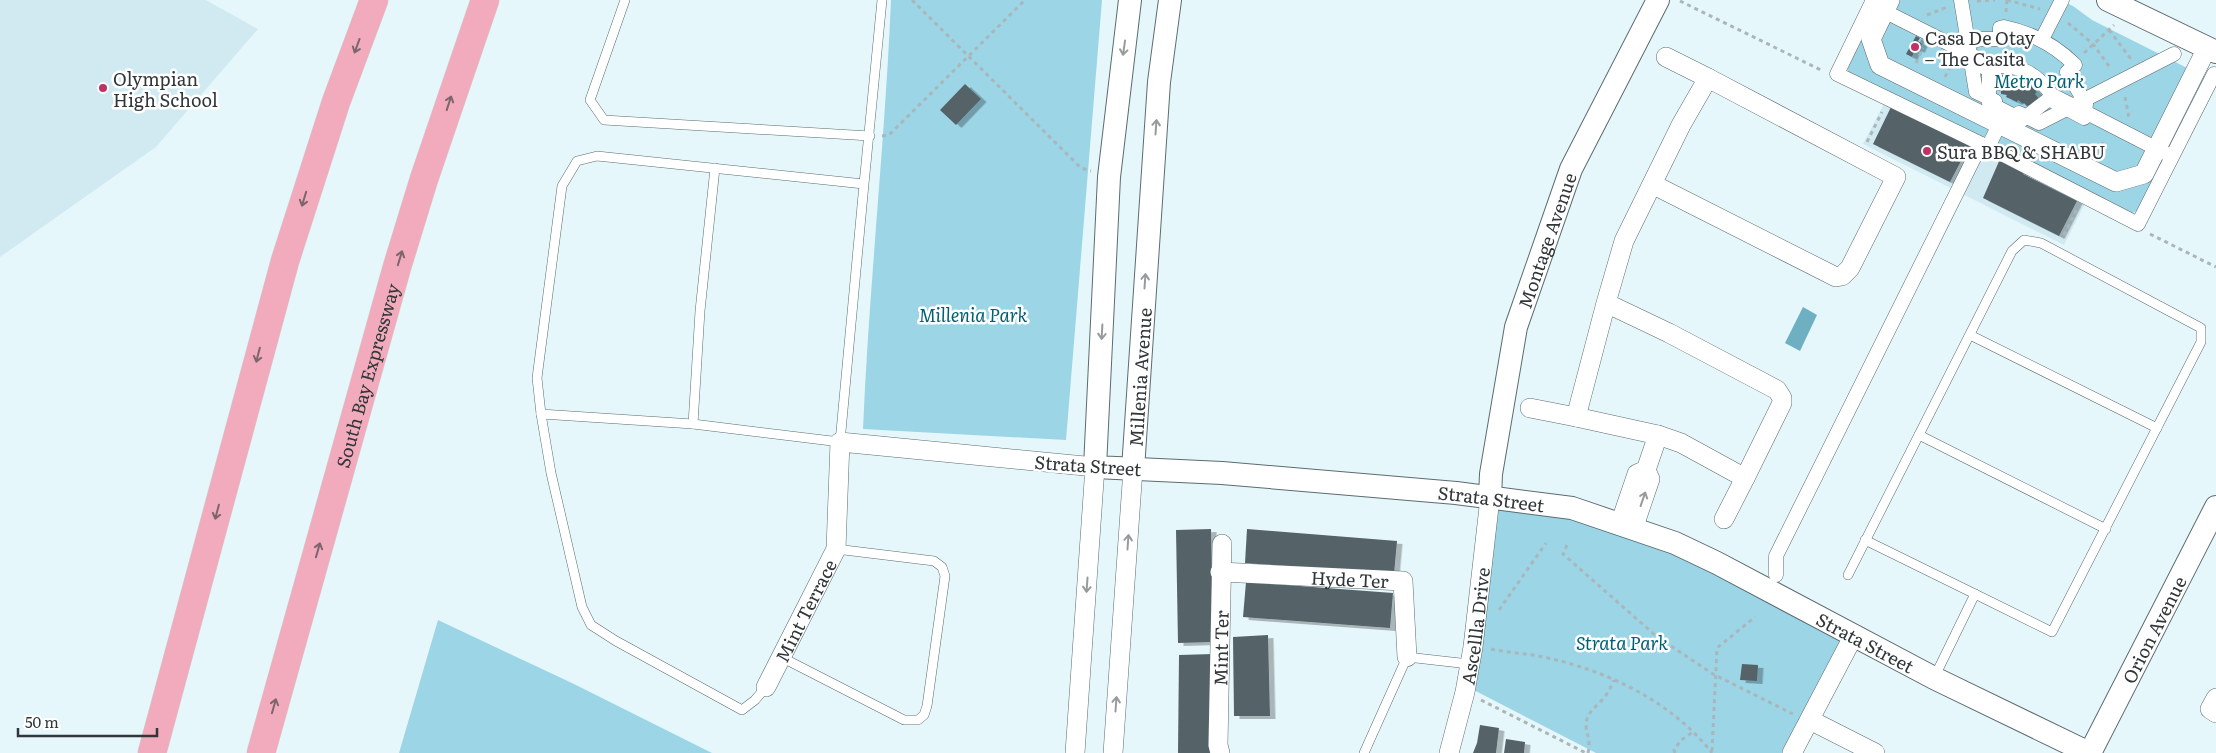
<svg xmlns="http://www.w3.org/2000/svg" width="2216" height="753" font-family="Literata,serif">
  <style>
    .built { fill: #d1eaf2 }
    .green { fill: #9cd5e6 }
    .water { fill: #6eafc2 }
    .building { fill: #546367; filter: url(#shadow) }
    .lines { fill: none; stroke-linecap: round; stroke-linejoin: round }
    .service-casing { stroke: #5c6b70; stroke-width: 10 }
    .pedestrian-casing { stroke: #5c6b70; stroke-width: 15 }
    .minor-casing { stroke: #5c6b70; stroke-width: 20 }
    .tertiary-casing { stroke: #5c6b70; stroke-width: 24 }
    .motorway-casing { stroke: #d2d3d3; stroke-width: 29 }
    .path { stroke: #a9b7bb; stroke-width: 3; stroke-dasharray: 4 4; stroke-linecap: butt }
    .service { stroke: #fff; stroke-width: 9 }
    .pedestrian { stroke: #fff; stroke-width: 14 }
    .minor { stroke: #fff; stroke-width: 19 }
    .tertiary { stroke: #fff; stroke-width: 22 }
    .motorway { stroke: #f2abbc; stroke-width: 28 }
    .oneway { stroke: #7e656d }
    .oneway2 { stroke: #989b9c }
    .poi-dot { fill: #be3265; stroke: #fff; stroke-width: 2 }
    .labels { text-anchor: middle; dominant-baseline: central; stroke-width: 5; stroke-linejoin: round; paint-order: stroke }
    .poi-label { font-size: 18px; fill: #313739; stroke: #fff; text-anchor: start }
    .park-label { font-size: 18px; font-style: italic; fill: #005f74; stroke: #fff }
    .street-label { font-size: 18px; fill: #313739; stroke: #fff }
  </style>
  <defs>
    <filter id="shadow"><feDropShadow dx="5.5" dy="3" stdDeviation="0" flood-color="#0004"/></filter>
  </defs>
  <rect width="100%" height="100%" fill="#e6f7fc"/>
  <g class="built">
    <path d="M0,0H206L258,29L156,147L0,257Z"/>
    <path d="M1889,94L2090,194L2064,245L1863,144Z"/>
  </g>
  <g class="green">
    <path d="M891,0H1102L1066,440L863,429C869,286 885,143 891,0Z"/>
    <path d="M1877,0H2060L2073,6L2092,20L2207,78L2140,210L2129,214L1849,74L1846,63Z"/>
    <path d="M1490,498L1572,508L1854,635L1792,753H1596L1466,686Z"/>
    <path d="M438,620L574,684L712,753H399Z"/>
  </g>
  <path class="water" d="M1803,307L1817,315L1800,351L1785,343Z"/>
  <g class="building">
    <path d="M1916,36L1920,38L1918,41L1922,44L1919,50L1916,48L1912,57L1906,54Z"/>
    <path d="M2002,75L2013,78L2014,75L2025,80L2037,92L2035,94L2041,101L2027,106L2024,103L2023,104L2018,100L2017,102L2006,97L2007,95L2001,94V91H1996L1993,77H2002Z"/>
    <path d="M965,84L981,99L956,125L940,110Z"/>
    <path d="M1891,107L1970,144L1950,182L1873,144Z"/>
    <path d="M2000,159L2024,171L2023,174L2077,201L2059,236L1983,198Z"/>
    <path d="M1211,529L1213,642L1178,643L1176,530Z"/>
    <path d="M1247,529L1397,541L1394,574L1245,563Z"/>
    <path d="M1246,582L1393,593L1390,628L1243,617Z"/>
    <path d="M1268,635L1270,716H1234L1233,637Z"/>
    <path d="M1213,654V753H1178L1179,655Z"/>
    <path d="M1742,664L1758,665L1757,681L1740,680Z"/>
    <path d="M1480,725L1499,728L1496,753H1473L1477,743Z"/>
    <path d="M1506,739L1525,742L1524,753H1504Z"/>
  </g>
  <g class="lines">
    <g class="service-casing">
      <g id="service">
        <path d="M625,0L590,100L604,120L870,136"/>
        <path d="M864,184L840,442L693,424L541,414L537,378L562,186L577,161L597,156L864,184L882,0"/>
        <path d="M1970,335L2157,428"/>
        <path d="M541,414L551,473L582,607L591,625L616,641L742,710L755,700L766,687"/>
        <path d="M693,424L700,311L715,168"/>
        <path d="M1919,435L2106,529"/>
        <path d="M1865,540L1975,594"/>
        <path d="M1848,575L2012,251L2024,240L2041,243L2201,328V342L2052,632L1975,594L1934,678"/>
        <path d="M781,657L904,720H918L924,715L927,706L945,576L942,567L934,561L836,549"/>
        <path d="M1364,753L1407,657L1469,664"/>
      </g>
    </g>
    <g class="pedestrian-casing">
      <g id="pedestrian">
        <path d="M1873,0L1837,74L1996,151L2138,224L2214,74"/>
        <path d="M1961,0L1976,92L1995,101"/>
        <path d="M1876,7L1993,66C2021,65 2036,73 2052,95L2165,153"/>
        <path d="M2004,27C2033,33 2055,45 2075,65L2067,72L2086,104L2084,118L2049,99L2022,120L1989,103V70L1966,58L1963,42L1982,39H2000V28Z"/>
        <path d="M2042,39L2062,0"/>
        <path d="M2019,113L2039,123L2174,54"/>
        <path d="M1988,147L2003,117"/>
        <path d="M1776,575V556L1981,144"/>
      </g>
    </g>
    <g class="minor-casing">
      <g id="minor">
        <path d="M1890,0L1871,39L1880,65L2116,182L2144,174L2207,48"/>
        <path d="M1666,57L1708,78"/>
        <path d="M1606,303L1576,417L1658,435L1681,443L1745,478L1782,403V398L1777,390L1669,333L1606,303L1624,241L1681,125L1708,78L1896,177L1850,268L1842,276L1836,277L1652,184"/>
        <path d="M1530,408L1576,417"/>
        <path d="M1724,519L1745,478"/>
        <path d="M1620,524L1637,474L1646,470L1658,435"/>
        <path d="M1633,529L1650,479L1646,470"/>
        <path id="s1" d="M1220,572L1403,581L1407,657"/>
        <path id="s2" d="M766,687L836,549L840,442L1095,467L1075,753"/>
        <path d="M2216,698L2210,709L2216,713"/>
        <path d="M1810,720L1875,753"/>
        <path d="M1113,753L1133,469"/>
        <path id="s3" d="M1220,753L1218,745L1222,544"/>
        <path id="s4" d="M1449,753L1465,692L1473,647L1490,498"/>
        <path d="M1792,753L1854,635"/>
      </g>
    </g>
    <g class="tertiary-casing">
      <g id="tertiary">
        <path id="s5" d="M1130,0L1109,177L1095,467L1222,473L1456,493L1572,508L1675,543L1717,563L1934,678L2089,753"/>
        <path d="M2108,0L2216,52"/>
        <path id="s6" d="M1133,469L1159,82L1170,0"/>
        <path id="s7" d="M1490,498L1491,474L1516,327L1571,169L1658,0"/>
        <path id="s8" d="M2090,753L2216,507"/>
      </g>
    </g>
    <g class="motorway-casing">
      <g id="motorway">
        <path d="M152,753L285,261L336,102L374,0"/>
        <path id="s9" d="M261,753L397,267L424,179L485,0"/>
      </g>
    </g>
    <g class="path">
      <path d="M912,0L1081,168L1091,171"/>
      <path d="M2007,0L2040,9"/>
      <path d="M1680,1L1823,71"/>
      <path d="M1977,1L1995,0"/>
      <path d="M2006,12L2007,0"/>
      <path d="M1927,15L1947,7"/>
      <path d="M2068,23L2093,44L2111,69"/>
      <path d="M2109,30L2131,59"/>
      <path d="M2084,53L2114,25"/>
      <path d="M1916,63L1923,48"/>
      <path d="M1945,77L1952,63"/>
      <path d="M2125,97L2129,118"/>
      <path d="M882,136L889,135L1025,0"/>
      <path d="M1867,142L1882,112"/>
      <path d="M2098,153L2105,139"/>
      <path d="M2150,234L2216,267"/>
      <path d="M2064,235L2077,209"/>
      <path d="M1567,545L1563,554L1656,636L1713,674L1793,714"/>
      <path d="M1499,610L1546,543"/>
      <path d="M1491,649C1505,652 1519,653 1533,655C1600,667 1670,699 1712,753"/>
      <path d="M1481,700L1586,753"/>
      <path d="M1712,751L1717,648L1755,617"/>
      <path d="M1588,753C1591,739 1587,737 1586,726C1586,713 1595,708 1602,700C1607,695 1611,687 1614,680"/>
      <path d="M1675,753L1674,750L1681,740L1693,732"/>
    </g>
    <use href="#service" class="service"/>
    <use href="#pedestrian" class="pedestrian"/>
    <use href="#minor" class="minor"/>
    <use href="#tertiary" class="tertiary"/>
    <use href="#motorway" class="motorway"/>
  </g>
  <defs><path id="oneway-shaft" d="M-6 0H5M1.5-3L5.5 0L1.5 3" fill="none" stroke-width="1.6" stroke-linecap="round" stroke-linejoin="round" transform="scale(1.25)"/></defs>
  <g class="oneway">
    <use href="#oneway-shaft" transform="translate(357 46) rotate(110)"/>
    <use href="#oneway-shaft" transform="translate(449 103) rotate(-72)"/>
    <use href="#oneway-shaft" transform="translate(304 199) rotate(107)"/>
    <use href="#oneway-shaft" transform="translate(400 258) rotate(-73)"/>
    <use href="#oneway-shaft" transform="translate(258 355) rotate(104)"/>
    <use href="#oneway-shaft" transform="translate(217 512) rotate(105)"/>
    <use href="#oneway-shaft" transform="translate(318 550) rotate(-74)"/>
    <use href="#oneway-shaft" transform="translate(274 706) rotate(-74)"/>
  </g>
  <g class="oneway2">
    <use href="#oneway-shaft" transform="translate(1124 48) rotate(98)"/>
    <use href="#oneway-shaft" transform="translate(1156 127) rotate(-86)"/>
    <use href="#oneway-shaft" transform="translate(1145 281) rotate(-86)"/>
    <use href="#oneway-shaft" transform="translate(1102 332) rotate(93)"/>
    <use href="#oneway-shaft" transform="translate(1643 499) rotate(-71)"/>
    <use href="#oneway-shaft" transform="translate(1128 542) rotate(-86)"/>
    <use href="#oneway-shaft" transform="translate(1087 585) rotate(94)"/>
    <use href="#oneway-shaft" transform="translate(1116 704) rotate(-86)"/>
  </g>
  <g class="poi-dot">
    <circle cx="1915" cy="47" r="5"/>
    <circle cx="103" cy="88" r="5"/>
    <circle cx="1927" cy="151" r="5"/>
  </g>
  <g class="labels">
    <g class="poi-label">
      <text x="1925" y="37">Casa De Otay<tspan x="1925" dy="21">– The Casita</tspan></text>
      <text x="113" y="78">Olympian<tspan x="113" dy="21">High School</tspan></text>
      <text x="1937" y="151">Sura BBQ &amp; SHABU</text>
    </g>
    <g class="park-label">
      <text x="2039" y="80">Metro Park</text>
      <text x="973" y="314">Millenia Park</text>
      <text x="1622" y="642">Strata Park</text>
    </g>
    <g class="street-label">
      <text stroke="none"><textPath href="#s7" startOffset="265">Montage Avenue</textPath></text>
      <text stroke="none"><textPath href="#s9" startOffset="392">South Bay Expressway</textPath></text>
      <text stroke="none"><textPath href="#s6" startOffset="92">Millenia Avenue</textPath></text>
      <text transform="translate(1088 465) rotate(4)">Strata Street</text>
      <text stroke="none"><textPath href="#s5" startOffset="866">Strata Street</textPath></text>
      <text stroke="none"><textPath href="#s1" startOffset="130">Hyde Ter</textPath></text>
      <text stroke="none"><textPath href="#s2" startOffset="86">Mint Terrace</textPath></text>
      <text stroke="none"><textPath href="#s4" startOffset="130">Ascellla Drive</textPath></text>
      <text stroke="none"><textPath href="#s8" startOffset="139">Orion Avenue</textPath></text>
      <text stroke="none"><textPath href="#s5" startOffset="1271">Strata Street</textPath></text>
      <text stroke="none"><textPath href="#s3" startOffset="105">Mint Ter</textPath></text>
    </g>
  </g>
  <path d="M18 728v8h139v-8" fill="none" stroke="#313739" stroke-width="2.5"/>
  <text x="25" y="728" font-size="15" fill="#313739" stroke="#ffffff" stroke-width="4" paint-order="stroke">50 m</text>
</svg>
